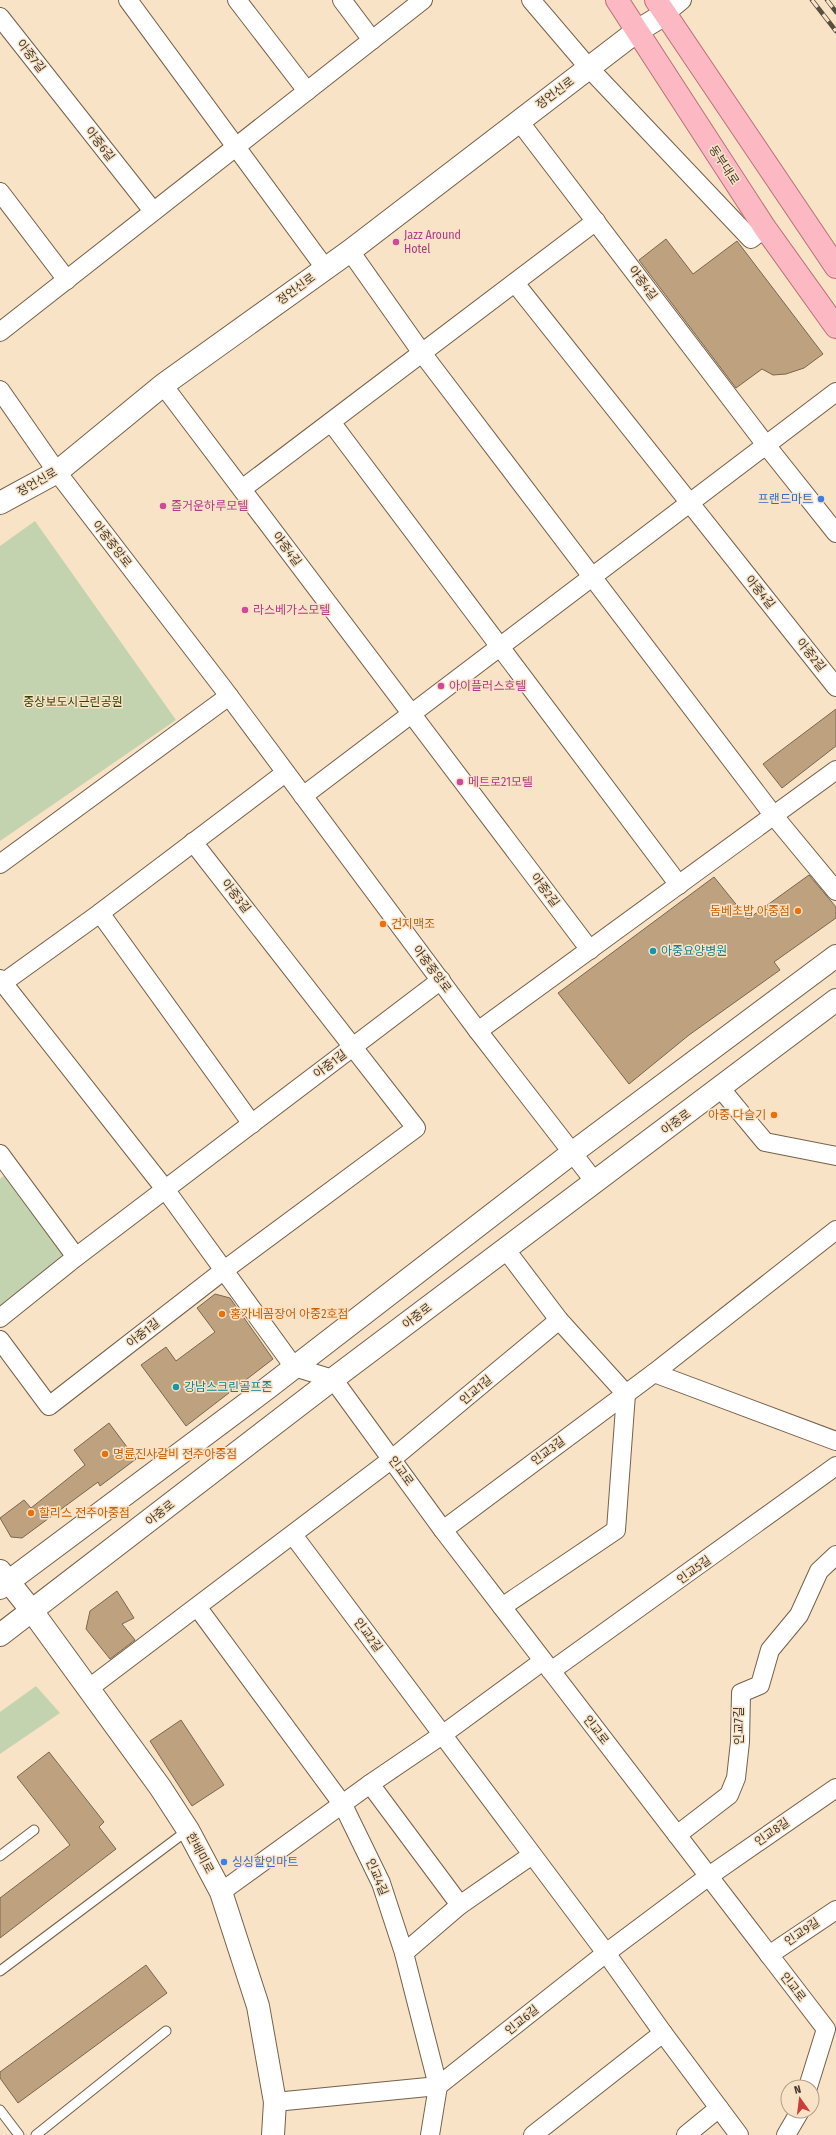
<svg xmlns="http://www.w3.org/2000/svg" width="836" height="2135" font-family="'Fira Sans Condensed','Noto Sans KR',sans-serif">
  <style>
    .green { fill: #c4d3af }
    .building { fill: #bea17f; stroke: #7a674e }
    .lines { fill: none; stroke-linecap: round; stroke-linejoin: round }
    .lane-casing { stroke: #756149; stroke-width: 11 }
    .street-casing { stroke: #756149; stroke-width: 20 }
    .secondary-casing { stroke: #756149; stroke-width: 24 }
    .primary-casing { stroke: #ba6f76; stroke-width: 24 }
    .lane { stroke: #fff; stroke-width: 9 }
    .street { stroke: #fff; stroke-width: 18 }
    .secondary { stroke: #fff; stroke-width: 22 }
    .primary { stroke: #fcb9c4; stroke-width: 22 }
    .rail-casing { stroke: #584e41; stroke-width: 4.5 }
    .rail { stroke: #f9e3c7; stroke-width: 3; stroke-dasharray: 9; stroke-linecap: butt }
    .hotel-dot { fill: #d1479c; stroke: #f9e3c7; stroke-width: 1.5 }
    .shop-dot { fill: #3f7fe0; stroke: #f9e3c7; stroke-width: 1.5 }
    .food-dot { fill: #e8710a; stroke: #f9e3c7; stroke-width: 1.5 }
    .culture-dot { fill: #0f9aa8; stroke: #f9e3c7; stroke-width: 1.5 }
    .labels { text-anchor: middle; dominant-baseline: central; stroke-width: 3; stroke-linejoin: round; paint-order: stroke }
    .street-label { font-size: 12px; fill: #423a2f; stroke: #f9e3c7 }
    .hotel-label { font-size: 12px; fill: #b23c85; stroke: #f9e3c7; text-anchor: start }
    .shop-label { font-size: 12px; fill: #366cbe; stroke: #f9e3c7; text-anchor: end }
    .park-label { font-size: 12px; fill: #304303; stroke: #f9e3c7 }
    .food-label { font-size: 12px; fill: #c56008; stroke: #f9e3c7; text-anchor: start }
    .culture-label { font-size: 12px; fill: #0d838f; stroke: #f9e3c7; text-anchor: start }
  </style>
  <rect width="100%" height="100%" fill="#f9e3c7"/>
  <g class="green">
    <path d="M35,521L176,720L0,841V546Z"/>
    <path d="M12,1169L76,1257L0,1318V1179Z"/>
    <path d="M36,1686L60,1713L0,1754V1712Z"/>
  </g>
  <g class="building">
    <path d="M666,239L693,274L737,241L823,354L804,368L786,374L773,375L762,369L736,388L639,260Z"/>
    <path d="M836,709V746L782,788L763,764Z"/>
    <path d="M809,875L836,907V918L774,962L780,970L689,1035L629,1084L558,993L714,877L748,919Z"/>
    <path d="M215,1294L230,1298L273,1359L186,1426L141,1365L166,1347L176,1361L215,1332L197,1308Z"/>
    <path d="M109,1423L136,1459L100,1486L98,1482L22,1538L11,1537L0,1518L24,1500L31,1508L85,1465L74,1450Z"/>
    <path d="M117,1591L134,1618L122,1624L135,1640L110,1659L86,1629L90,1611Z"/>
    <path d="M181,1720L224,1785L192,1806L150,1741Z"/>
    <path d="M49,1752L104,1822L99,1827L116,1849L0,1938V1898L70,1845L17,1777Z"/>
    <path d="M146,1965L167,1993L18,2103L0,2078V2072Z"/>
  </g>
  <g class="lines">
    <g class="lane-casing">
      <g id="lane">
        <path d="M0,1856L34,1830"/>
        <path d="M0,1971L188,1830"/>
        <path d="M0,2110L19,2135"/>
        <path d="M36,2135L166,2031"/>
      </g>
    </g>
    <g class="street-casing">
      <g id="street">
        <path d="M128,0L325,268"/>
        <path d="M237,0L307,91"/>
        <path d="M342,0L372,40"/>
        <path d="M531,0L589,68L751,239L765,228"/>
        <path d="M665,14L682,0"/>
        <path d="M0,17L153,211"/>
        <path d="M519,121L766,445L836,533"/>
        <path d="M0,192L67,280"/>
        <path d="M350,251L422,353L774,816L836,891"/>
        <path d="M515,283L836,687"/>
        <path d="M0,332L423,0"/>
        <path d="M163,385L590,950"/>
        <path d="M0,390L57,472L223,688L478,1031L595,1182"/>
        <path d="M331,422L679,885"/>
        <path d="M242,489L596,221"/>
        <path d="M303,796L836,392"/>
        <path d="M0,864L229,696"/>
        <path d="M100,913L252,1124"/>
        <path d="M0,979L165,1189L294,1367L333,1379L443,1530L826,2029L808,2087"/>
        <path d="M0,985L100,913L285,773"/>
        <path d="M478,1031L836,770"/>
        <path d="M721,1089L765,1142L836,1156"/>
        <path d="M0,1154L76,1257"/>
        <path d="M0,1318L76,1257L441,980"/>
        <path d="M0,1340L49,1406L223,1271L416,1128L193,842"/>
        <path d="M654,1373L836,1441"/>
        <path d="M443,1530L654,1373L836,1230"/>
        <path d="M293,1535L606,1953L663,2033L739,2135"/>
        <path d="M502,1607L616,1530L626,1394L559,1320L506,1250"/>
        <path d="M198,1608L343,1805L381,1883L404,1953L438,2086L430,2135"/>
        <path d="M551,1671L836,1466"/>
        <path d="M88,1689L392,1459L559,1320"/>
        <path d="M370,1784L460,1905"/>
        <path d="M677,1835L729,1795L736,1778L740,1742L741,1693L760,1685L770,1650L799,1615L819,1571L836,1555"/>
        <path d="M221,1892L370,1784L442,1735L543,1661"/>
        <path d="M404,1953L460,1905L532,1855"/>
        <path d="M769,1955L836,1910"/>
        <path d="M275,2102L438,2086L606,1953L709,1876L836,1788"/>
        <path d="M533,2135L663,2033"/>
        <path d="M686,2135L719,2108"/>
        <path d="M786,2135L800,2111"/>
      </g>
    </g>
    <g class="secondary-casing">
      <g id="secondary">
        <path d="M0,503L57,472L163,385L350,251L637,31L665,14"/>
        <path d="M0,1571L32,1611L160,1787L188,1830L221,1892L258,2006L275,2102L273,2135"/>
        <path d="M0,1588L265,1390L572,1153L836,956"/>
        <path d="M0,1635L333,1379L836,1000"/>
      </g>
    </g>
    <g class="primary-casing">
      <g id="primary">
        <path d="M617,0L765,228L836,327"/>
        <path d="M656,0L836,267"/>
      </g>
    </g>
    <use href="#lane" class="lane"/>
    <use href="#street" class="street"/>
    <use href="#secondary" class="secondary"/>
    <use href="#primary" class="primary"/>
    <g class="rail-casing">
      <g id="rail">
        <path d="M812,0L836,31"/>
        <path d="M827,0L836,12"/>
      </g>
    </g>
    <use href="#rail" class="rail"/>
  </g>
  <g class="hotel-dot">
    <circle cx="396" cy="242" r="4"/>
    <circle cx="163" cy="506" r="4"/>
    <circle cx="245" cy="610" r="4"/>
    <circle cx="441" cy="686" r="4"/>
    <circle cx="460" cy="782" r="4"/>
  </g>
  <g class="shop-dot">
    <circle cx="821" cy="499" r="4"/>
    <circle cx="224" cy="1862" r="4"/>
  </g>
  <g class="food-dot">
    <circle cx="798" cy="911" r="4"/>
    <circle cx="383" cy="924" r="4"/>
    <circle cx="774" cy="1115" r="4"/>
    <circle cx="222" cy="1314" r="4"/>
    <circle cx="105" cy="1454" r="4"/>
    <circle cx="31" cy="1513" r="4"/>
  </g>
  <g class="culture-dot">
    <circle cx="653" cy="951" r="4"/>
    <circle cx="176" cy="1387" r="4"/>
  </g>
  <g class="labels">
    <g class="street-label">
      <text transform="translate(31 56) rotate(52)">아중7길</text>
      <text transform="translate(555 93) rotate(-37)">정언신로</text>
      <text transform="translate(100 144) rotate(52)">아중6길</text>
      <text transform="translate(724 165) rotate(57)">동부대로</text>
      <text transform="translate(643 283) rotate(53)">아중4길</text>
      <text transform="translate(296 289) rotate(-36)">정언신로</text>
      <text transform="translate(37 482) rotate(-30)">정언신로</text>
      <text transform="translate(112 544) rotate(52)">아중중앙로</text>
      <text transform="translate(287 549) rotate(53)">아중4길</text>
      <text transform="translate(760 592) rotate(51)">아중4길</text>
      <text transform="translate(811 655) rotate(51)">아중2길</text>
      <text transform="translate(545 890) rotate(53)">아중2길</text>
      <text transform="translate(236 896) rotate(52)">아중3길</text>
      <text transform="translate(432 969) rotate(53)">아중중앙로</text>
      <text transform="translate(330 1064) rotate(-37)">아중1길</text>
      <text transform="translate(676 1122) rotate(-36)">아중로</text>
      <text transform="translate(417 1316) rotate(-37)">아중로</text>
      <text transform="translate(143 1333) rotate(-38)">아중1길</text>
      <text transform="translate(476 1390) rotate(-40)">인교1길</text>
      <text transform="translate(548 1451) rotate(-37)">인교3길</text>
      <text transform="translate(401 1471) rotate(54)">인교로</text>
      <text transform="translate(160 1513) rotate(-38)">아중로</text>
      <text transform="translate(694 1570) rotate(-36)">인교5길</text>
      <text transform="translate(368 1635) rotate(53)">인교2길</text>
      <text transform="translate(739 1726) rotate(-90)">인교7길</text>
      <text transform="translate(596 1730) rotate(52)">인교로</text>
      <text transform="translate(772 1832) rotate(-35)">인교8길</text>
      <text transform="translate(200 1853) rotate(62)">한배미로</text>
      <text transform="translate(377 1877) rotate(67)">인교4길</text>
      <text transform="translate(802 1932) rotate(-34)">인교9길</text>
      <text transform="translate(793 1987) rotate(52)">인교로</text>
      <text transform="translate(522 2020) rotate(-39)">인교6길</text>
    </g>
    <g class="hotel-label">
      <text x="404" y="235">Jazz Around<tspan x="404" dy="14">Hotel</tspan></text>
      <text x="171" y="506">즐거운하루모텔</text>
      <text x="253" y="610">라스베가스모텔</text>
      <text x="449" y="686">아이플러스호텔</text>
      <text x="468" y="782">메트로21모텔</text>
    </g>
    <g class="shop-label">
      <text x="813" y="499">프랜드마트</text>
      <text x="232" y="1862" text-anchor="start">싱싱할인마트</text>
    </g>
    <g class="park-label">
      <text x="73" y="702">중상보도시근린공원</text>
    </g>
    <g class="food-label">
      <text x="790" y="911" text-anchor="end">돔베초밥 아중점</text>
      <text x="391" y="924">건지맥조</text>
      <text x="766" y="1115" text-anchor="end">아중 다슬기</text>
      <text x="230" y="1314">홍가네꼼장어 아중2호점</text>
      <text x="113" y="1454">명륜진사갈비 전주아중점</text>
      <text x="39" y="1513">할리스 전주아중점</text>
    </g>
    <g class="culture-label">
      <text x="661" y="951">아중요양병원</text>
      <text x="184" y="1387">강남스크린골프존</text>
    </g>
  </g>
  <g transform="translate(800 2099) rotate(346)"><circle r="19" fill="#f9e3c7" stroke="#b09f8a"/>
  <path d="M0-3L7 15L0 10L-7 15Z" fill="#cd3e3b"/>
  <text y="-6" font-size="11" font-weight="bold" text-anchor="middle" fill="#423a2f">N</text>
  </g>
</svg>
